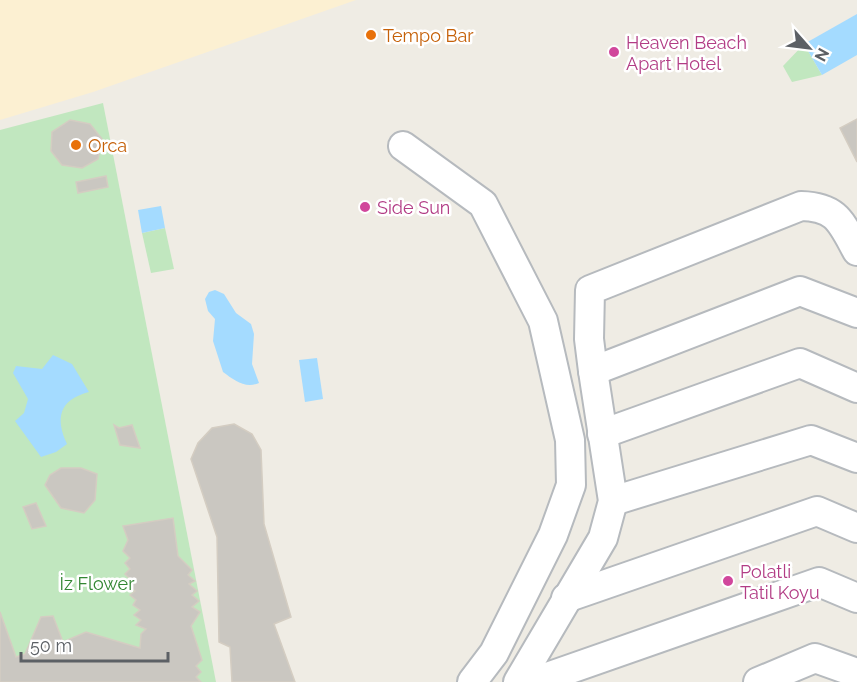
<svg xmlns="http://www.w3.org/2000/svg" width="857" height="682" font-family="Raleway,sans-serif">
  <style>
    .green { fill: #c1e7bf }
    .sand { fill: #fcf0d2 }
    .water { fill: #a4dbff }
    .building { fill: #cac7c1; stroke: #d4cdc2; stroke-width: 1.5 }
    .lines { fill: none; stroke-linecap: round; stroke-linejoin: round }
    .minor-casing { stroke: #b6babe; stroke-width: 32 }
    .minor { stroke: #fff; stroke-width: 28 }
    .food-dot { fill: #e8710a; stroke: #fff; stroke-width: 2 }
    .hotel-dot { fill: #d1479c; stroke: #fff; stroke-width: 2 }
    .labels { text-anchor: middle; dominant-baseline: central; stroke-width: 5; stroke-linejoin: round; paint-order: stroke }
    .food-label { font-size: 18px; fill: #c56008; stroke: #fff; text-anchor: start }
    .hotel-label { font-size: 18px; fill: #b23c85; stroke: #fff; text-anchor: start }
    .park-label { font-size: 18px; fill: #328632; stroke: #fff }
  </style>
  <rect width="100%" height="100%" fill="#efece4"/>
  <g class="green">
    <path d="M804,44L822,75L792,82L783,66Z"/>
    <path d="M103,103L216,682H0V130Z"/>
    <path d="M165,228L174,269L151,273L142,233Z"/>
  </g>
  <path class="sand" d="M0,0H356L93,92L0,120Z"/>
  <g class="water">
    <path d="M857,14V55L822,75L804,44Z"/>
    <path d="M161,206L165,228L142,233L138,210Z"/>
    <path d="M215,290L224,294L236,313L251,324L254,334L252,364L259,383C245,389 234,380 223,372L213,341L215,319L208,311L205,299L209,292Z"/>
    <path d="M53,355L72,364L89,392C59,400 55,418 67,444L56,452L41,457L15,421L24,413L28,399L13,373L16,366L42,369Z"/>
    <path d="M317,358L323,399L305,402L299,360Z"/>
  </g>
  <g class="building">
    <path d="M857,119V162L840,128Z"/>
    <path d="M70,120L90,124L102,139L98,159L82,168L62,165L51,151L52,132Z"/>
    <path d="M106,176L108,187L78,193L76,182Z"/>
    <path d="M234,424L252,434L261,450L264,524L291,617L274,624L295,682H232L230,647L219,642L217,537L191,459L198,443L212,428Z"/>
    <path d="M114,425L119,428L132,425L140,448L120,445Z"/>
    <path d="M61,468H81L97,474L95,500L84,513L61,508L45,485L50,475Z"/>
    <path d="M36,503L46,526L32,529L23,507Z"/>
    <path d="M173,518L178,556L192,570L188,575L195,581L189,584L197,591L192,595L199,601L192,607L200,612L191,626L202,660L196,666L201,672L196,677L201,682H0V612L16,657L25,654L41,617L53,616L63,642L86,632L140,648L141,634L146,629L136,625L141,620L134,615L140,610L133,605L136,600L130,595L135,591L127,585L132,581L125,574L130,569L125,563L130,558L123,551L128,540L123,526Z"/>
  </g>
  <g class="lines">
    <g class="minor-casing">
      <g id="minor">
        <path d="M403,146L483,204L543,321L570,440L571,485L553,535L494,653L472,682"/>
        <path d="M593,371L800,291L857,313"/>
        <path d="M602,434L800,363L857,388"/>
        <path d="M613,501L811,440L857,458"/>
        <path d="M566,598L817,511L857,528"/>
        <path d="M518,682L603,538L613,501L593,371L589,339L590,290L801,206C837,207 841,222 857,251"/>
        <path d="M533,682L819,582L857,598"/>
        <path d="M758,682L815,658L857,673"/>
      </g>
    </g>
    <use href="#minor" class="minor"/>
  </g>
  <g class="food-dot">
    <circle cx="371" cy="35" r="6"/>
    <circle cx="76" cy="145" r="6"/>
  </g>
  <g class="hotel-dot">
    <circle cx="614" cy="52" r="6"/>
    <circle cx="365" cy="207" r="6"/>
    <circle cx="728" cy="581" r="6"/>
  </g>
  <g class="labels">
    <g class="food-label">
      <text x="383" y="35">Tempo Bar</text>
      <text x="88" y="145">Orca</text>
    </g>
    <g class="hotel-label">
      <text x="626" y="42">Heaven Beach<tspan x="626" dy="21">Apart Hotel</tspan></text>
      <text x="377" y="207">Side Sun</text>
      <text x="740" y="571">Polatli<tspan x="740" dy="21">Tatil Koyu</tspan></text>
    </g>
    <g class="park-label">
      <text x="97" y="583">İz Flower</text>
    </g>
  </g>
  <g transform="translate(809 48) rotate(118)" stroke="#ffffff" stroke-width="4.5" paint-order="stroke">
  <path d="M0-4.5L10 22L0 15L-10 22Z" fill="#5c6065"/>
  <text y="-9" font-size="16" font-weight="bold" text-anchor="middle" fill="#5c6065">N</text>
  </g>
  <path d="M21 652v9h147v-9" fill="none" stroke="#5c6065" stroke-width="3"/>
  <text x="30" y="652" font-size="18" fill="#5c6065" stroke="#ffffff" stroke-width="4.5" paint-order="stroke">50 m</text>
</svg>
